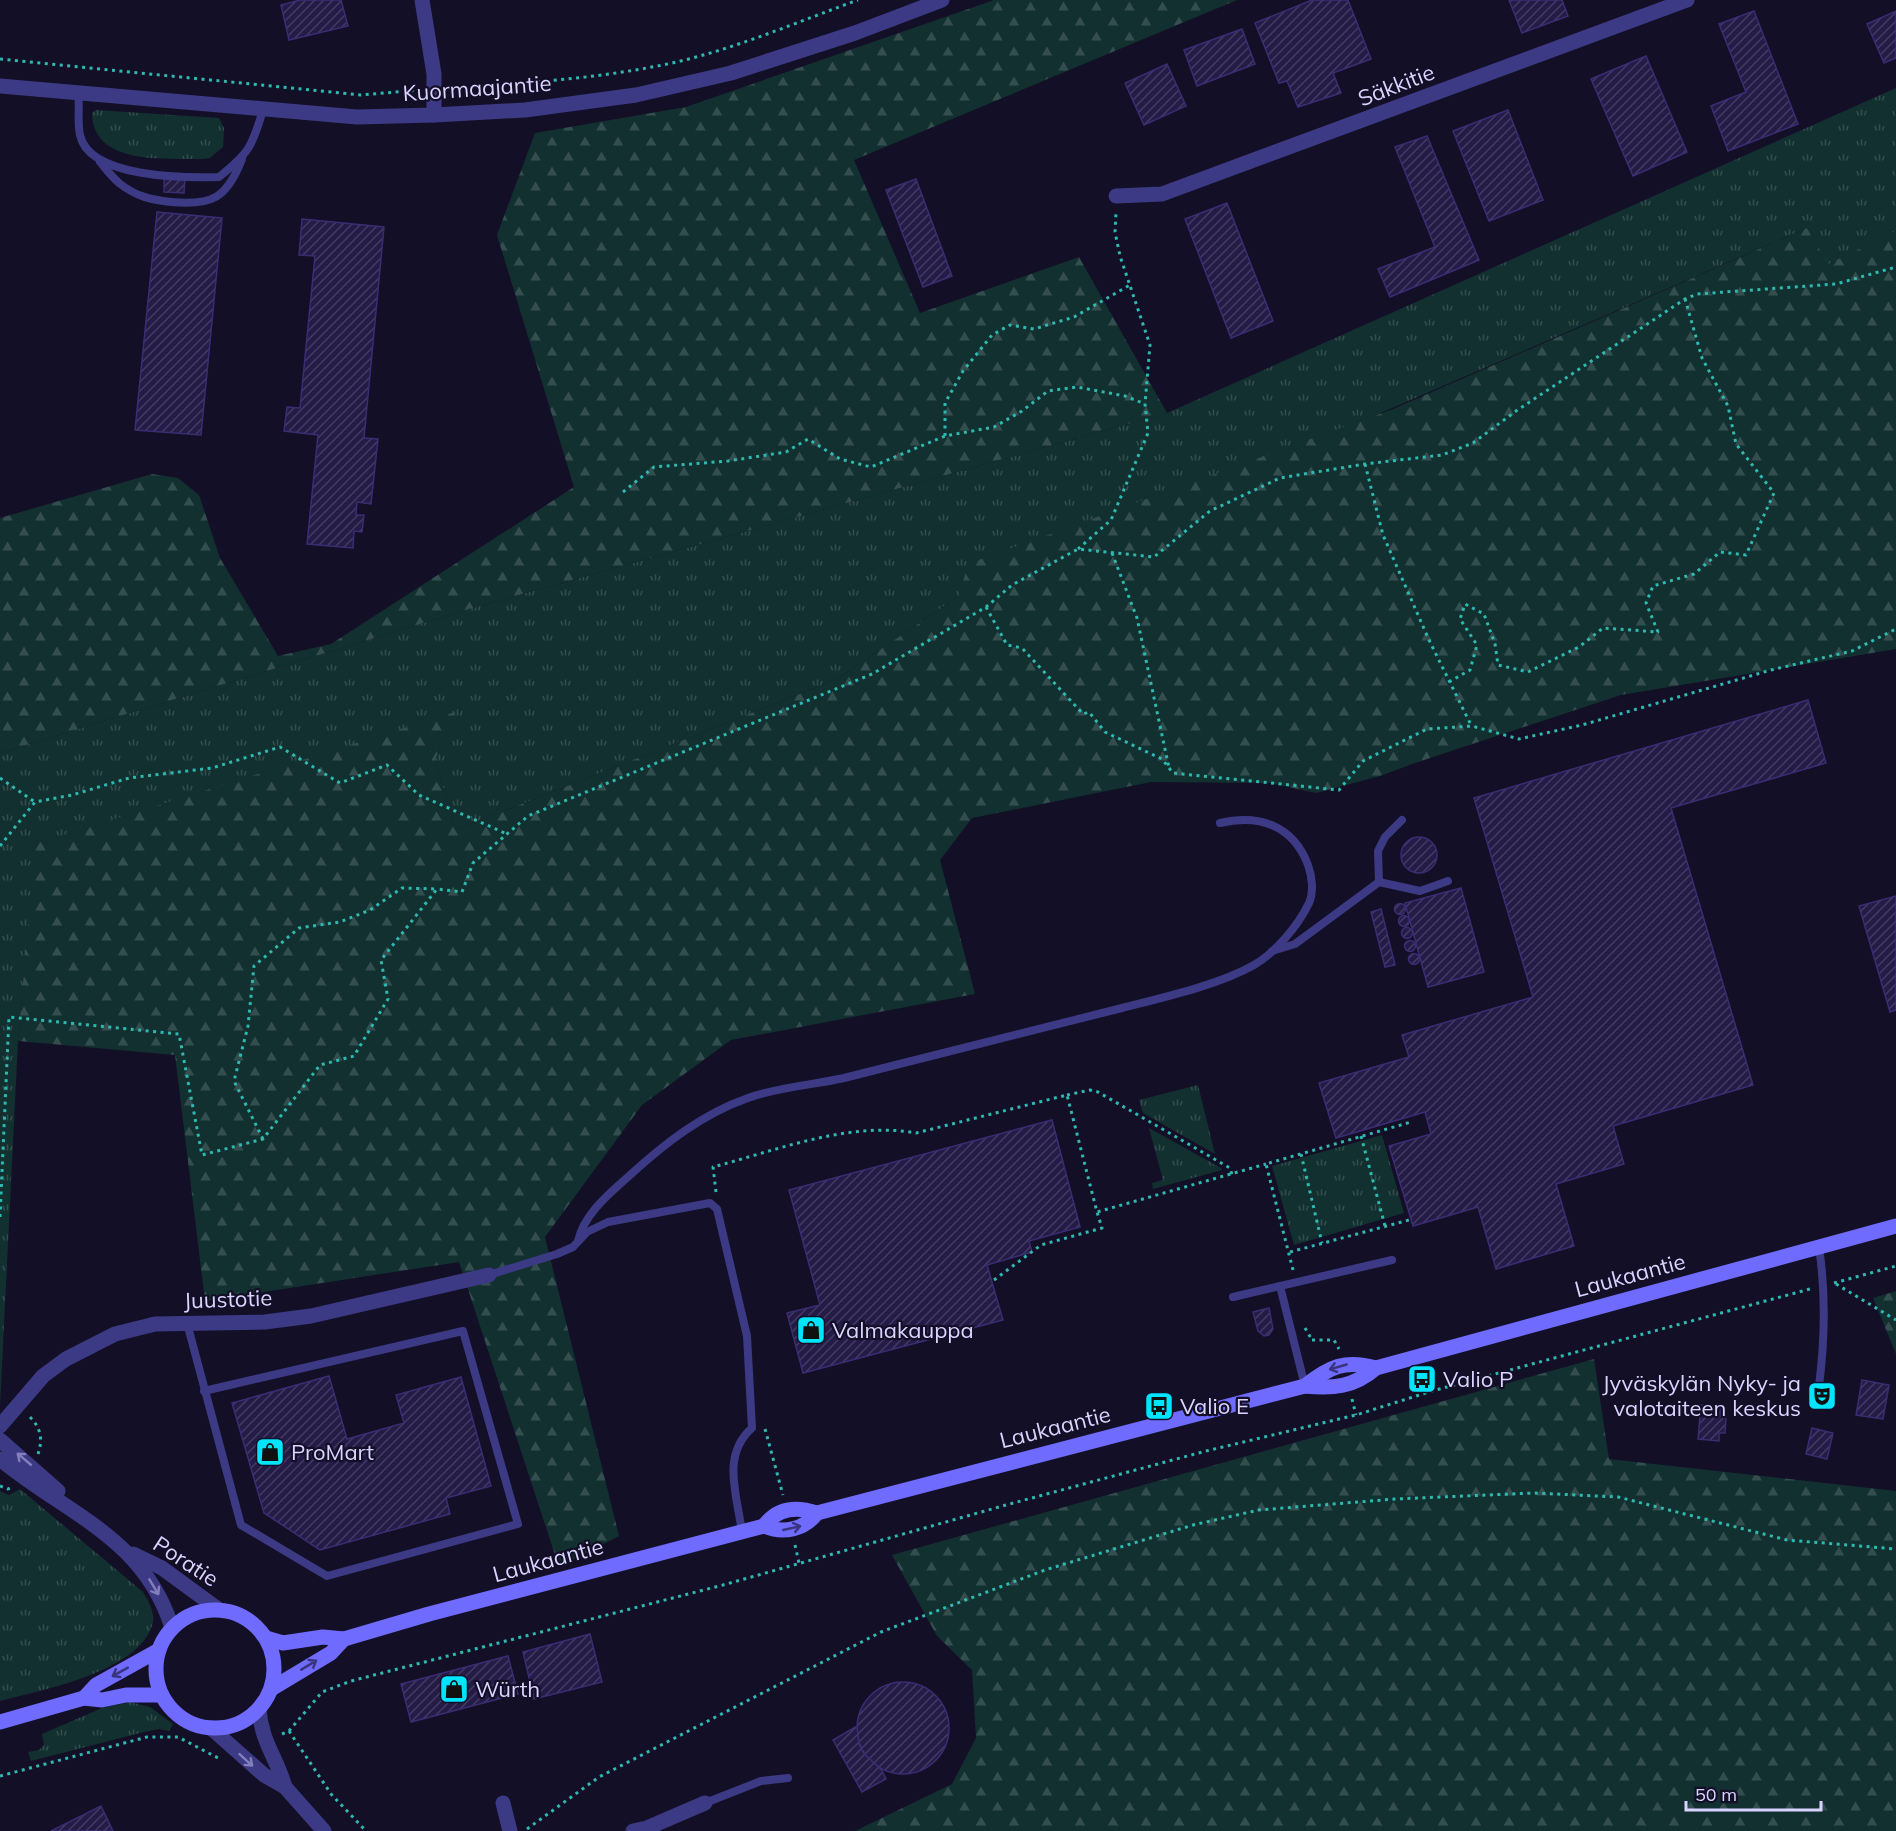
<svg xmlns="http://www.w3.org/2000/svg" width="1896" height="1831" font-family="Mulish,sans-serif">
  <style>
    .grass { fill: url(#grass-tufts) }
    .forest { fill: url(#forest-firs) }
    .building { fill: url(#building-hatch); stroke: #3b2d73; stroke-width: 1.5 }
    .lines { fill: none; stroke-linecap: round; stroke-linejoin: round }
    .path { stroke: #2fb8b0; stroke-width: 3; stroke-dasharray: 3 4.5; stroke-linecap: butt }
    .service { stroke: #3d3a85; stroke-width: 8 }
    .minor { stroke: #3d3a85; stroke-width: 15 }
    .tertiary { stroke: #3d3a85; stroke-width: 15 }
    .secondary { stroke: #6f6bff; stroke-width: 15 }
    .oneway { stroke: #38347d }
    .oneway2 { stroke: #837fbc }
    .labels { text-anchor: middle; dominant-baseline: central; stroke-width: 4.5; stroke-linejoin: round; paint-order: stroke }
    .street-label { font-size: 22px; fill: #d9d4ff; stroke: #130f26 }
    .poi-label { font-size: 22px; fill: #d9d4ff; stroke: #130f26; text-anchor: start }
  </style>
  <defs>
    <pattern id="grass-tufts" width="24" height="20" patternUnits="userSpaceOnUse" patternTransform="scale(1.5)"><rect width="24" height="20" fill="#12302f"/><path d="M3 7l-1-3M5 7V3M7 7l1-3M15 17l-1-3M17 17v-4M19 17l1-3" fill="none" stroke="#344d4e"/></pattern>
    <pattern id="forest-firs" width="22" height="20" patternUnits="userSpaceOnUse" patternTransform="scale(1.5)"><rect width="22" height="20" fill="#12302f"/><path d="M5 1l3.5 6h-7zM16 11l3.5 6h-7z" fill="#344d4e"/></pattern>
    <pattern id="building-hatch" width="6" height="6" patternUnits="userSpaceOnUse" patternTransform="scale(1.5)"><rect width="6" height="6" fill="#241b47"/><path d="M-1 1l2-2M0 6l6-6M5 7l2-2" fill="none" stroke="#433b63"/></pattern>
  </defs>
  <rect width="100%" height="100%" fill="#130f26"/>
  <g class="grass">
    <path d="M1896,88V231L1827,265L1807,228L959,596L837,679L456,830L435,760L454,713L36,844L18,1041L0,1406V753L462,611L1167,413Z"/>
    <path d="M96,110L219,118L224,128L223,147L210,158L202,159C165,158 93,166 92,113Z"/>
    <path d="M1198,1085L1215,1154L1143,1113L1139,1100Z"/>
    <path d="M1149,1128L1221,1168L1222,1170L1153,1189L1152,1183L1163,1180Z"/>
    <path d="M1382,1135L1404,1213L1294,1245L1272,1166Z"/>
    <path d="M20,1489L143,1592C148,1601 155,1612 153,1622C142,1672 41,1690 0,1701V1491L9,1495Z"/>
    <path d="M130,1702L150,1707L173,1724L169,1731L159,1729L144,1732L31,1761L28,1752L39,1750L44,1745L42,1734L102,1708Z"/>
  </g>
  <g class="forest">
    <path d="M994,0H1237L854,160L920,313L1079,257L1167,413L462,611L0,753V518L152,474L178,478L199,495L220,558L278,656L331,644L574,487L497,235L535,133L686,107Z"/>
    <path d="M1807,228L1828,264L1896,231V649L1621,695L1415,763L1380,776L1316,793L1270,783L1151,782L972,818L940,860L975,994L731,1040L642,1105L545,1237L619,1536L559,1567L459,1262L205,1301L175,1055L18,1041L35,844L455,712L435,760L456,830L837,679L959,596L968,564L1393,409Z"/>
    <path d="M1896,1291V1354L1873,1298Z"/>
    <path d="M1594,1359L1609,1459L1896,1491V1831H855L952,1784L976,1738L972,1670L937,1636L892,1555Z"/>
  </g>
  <g class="building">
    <path d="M300,0H341L348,26L289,40L281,5Z"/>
    <path d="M1312,0H1348L1371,59L1333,73L1341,93L1298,107L1287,81L1279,83L1255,23Z"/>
    <path d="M1509,0H1562L1568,16L1522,33Z"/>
    <path d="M1754,11L1798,124L1728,151L1711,106L1746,92L1719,24Z"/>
    <path d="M1896,11V58L1884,63L1867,24Z"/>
    <path d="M1242,29L1255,64L1197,86L1184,50Z"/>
    <path d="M1646,56L1687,152L1633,176L1591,79Z"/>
    <path d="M1167,64L1186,106L1144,125L1125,83Z"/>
    <path d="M1508,110L1543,200L1489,221L1453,131Z"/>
    <path d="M1427,136L1479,260L1390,297L1378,269L1435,247L1395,147Z"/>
    <path d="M164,178L185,179L184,193L164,192Z"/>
    <path d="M916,179L952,276L923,287L886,190Z"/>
    <path d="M1227,203L1273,321L1231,338L1185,219Z"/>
    <path d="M157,212L222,218L201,435L135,430Z"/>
    <path d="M302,219L384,227L364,438L378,439L371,504L357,502L356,515H364L362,532L354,531L353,548L307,544L318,435L284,431L287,407L300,408L315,256L299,255Z"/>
    <path d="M1808,700L1826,763L1671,808L1753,1085L1613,1126L1624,1164L1556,1184L1574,1246L1496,1269L1478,1207L1413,1226L1389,1146L1431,1134L1425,1112L1336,1138L1319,1083L1409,1057L1402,1035L1533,997L1474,798Z"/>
    <circle cx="1419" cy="855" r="18"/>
    <path d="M1461,888L1484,972L1428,987L1405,903Z"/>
    <path d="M1896,896V1010L1890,1012L1859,906Z"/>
    <circle cx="1400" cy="909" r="5.5"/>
    <path d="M1381,909L1395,965L1385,967L1371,912Z"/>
    <circle cx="1404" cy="921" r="5.5"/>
    <circle cx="1407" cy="933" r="5.5"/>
    <circle cx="1410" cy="946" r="5.5"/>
    <circle cx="1414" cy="959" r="5.5"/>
    <path d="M1052,1120L1080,1227L1029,1241L1032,1252L987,1265L1003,1320L803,1373L787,1313L820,1305L789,1190Z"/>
    <path d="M1269,1308L1273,1329L1269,1335L1264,1336L1258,1331L1253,1312Z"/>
    <path d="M329,1376L347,1439L404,1423L396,1395L461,1377L491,1486L446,1498L450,1514L320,1550L264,1513L232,1403Z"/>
    <path d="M1862,1380L1889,1385L1883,1419L1856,1415Z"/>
    <path d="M1701,1405L1721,1406L1720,1416L1726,1417L1725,1433H1719V1441L1698,1439Z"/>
    <path d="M1812,1428L1833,1433L1827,1459L1806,1454Z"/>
    <path d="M590,1634L602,1682L534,1699L523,1652Z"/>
    <path d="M508,1656L518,1694L411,1722L401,1684Z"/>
    <circle cx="903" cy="1728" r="46"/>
    <path d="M857,1726L859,1744L864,1754L881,1769L886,1779L862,1792L833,1740Z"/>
    <path d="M101,1806L113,1831H51Z"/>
  </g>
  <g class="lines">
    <g class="path">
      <path d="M0,59L361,95L419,90"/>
      <path d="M449,88C525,83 597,79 672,63C735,49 797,22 858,0"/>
      <path d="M945,436V403L963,371L992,335L1010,325L1034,329L1074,317L1130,285"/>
      <path d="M1365,464L1383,535L1429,640L1471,725"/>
      <path d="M623,492L654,467L728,461L786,452L808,439L840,459L871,467L945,436L994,427L1022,411L1048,391L1077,387L1125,396L1145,404"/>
      <path d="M1078,549L1111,520L1148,433L1145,404L1150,345L1120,256L1115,232L1116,213"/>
      <path d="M1112,553L1137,618L1169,768"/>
      <path d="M986,607L1007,645L1022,648L1083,714L1089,712L1105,732L1162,759L1173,773L1339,790L1363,761L1427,729L1472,726L1519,739L1582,725L1771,670L1852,651L1896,629"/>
      <path d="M1449,682L1470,670L1477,645L1460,619L1465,604L1484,614L1495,644L1498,665L1528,672L1579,647L1603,628L1658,632L1646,603L1653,586L1694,574L1720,552L1746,555L1774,493L1736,444L1728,406L1702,358L1685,299"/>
      <path d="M0,778L35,802"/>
      <path d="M0,846L35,802L72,795L129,778L212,768L280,747L340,783L387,765L419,795L507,834"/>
      <path d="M1067,1095L1090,1090L1098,1092L1230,1168L1232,1175"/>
      <path d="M1361,1136L1385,1226"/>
      <path d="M263,1139L234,1081L248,1026L254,966L299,928L340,922L370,910L402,888L437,889"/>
      <path d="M1301,1154L1322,1243"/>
      <path d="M716,1192L713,1167C778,1150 849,1121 916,1133L1067,1095L1097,1212L1266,1164"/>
      <path d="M0,1217L9,1017L179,1034L202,1155L263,1139L320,1065L354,1056L388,999L381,960L437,889L462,892L473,863L528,816L872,674L986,607L1012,585L1078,549L1154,557L1210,511L1280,478L1365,464L1442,455L1473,443L1516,411L1685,299L1697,294L1836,284L1896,267"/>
      <path d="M1290,1252L1409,1220"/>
      <path d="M1293,1270L1266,1164L1411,1122"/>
      <path d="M994,1280L1041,1245L1102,1228L1097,1212"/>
      <path d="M1834,1283L1896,1266"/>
      <path d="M1836,1284L1896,1320"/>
      <path d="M1305,1328L1312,1340"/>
      <path d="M1312,1340H1334L1339,1349"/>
      <path d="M1352,1399L1356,1415"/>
      <path d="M30,1417C41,1428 43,1440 38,1454"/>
      <path d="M765,1429L783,1495"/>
      <path d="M0,1486L8,1489L12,1487"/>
      <path d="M795,1545L799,1563"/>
      <path d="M289,1731L331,1794L366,1831"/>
      <path d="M282,1734L289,1731L322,1692L351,1681L723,1585L1006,1505L1206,1451L1356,1415L1432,1391L1810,1289"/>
      <path d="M0,1776L147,1737H178L220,1759"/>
      <path d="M527,1829L599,1777L881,1632L1045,1570L1193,1525L1259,1510L1395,1499L1534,1493L1618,1497L1787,1540L1896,1549"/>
    </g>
    <g class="service">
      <path d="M78,93C80,106 77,122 80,135C89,178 184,178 219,177C249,153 252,147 263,110"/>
      <path d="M100,162C106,169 112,177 119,183C135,196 151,200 171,202C212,206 227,198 242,159"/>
      <path d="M1379,882L1378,851L1385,837L1402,820"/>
      <path d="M1272,951L1295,944L1379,882L1420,891L1448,881"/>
      <path d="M578,1241C584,1214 609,1194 629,1176C664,1144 702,1114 748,1098C778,1087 813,1085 844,1078C937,1055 1030,1032 1122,1008C1161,998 1219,985 1254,965C1275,953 1298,926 1309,903C1314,892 1312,876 1308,865C1293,825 1259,814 1220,823"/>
      <path d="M1819,1247C1826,1294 1825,1339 1819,1386"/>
      <path d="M489,1275L557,1254L573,1247L587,1232L608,1222L710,1203L717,1209L747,1336L752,1428C721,1455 737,1495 742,1532"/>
      <path d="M1280,1286L1305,1386"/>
      <path d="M1233,1297L1392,1260"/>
      <path d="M187,1323L241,1525L327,1576L518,1524L463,1331L204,1391"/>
      <path d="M705,1803L761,1781L788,1778"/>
    </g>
    <g class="minor">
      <path d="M422,0L434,74V115"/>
      <path d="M1116,196L1162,194L1687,0"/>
      <path d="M0,1426L43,1376L66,1359L115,1334L155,1324L265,1322L311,1316L489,1275"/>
      <path d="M0,1440L58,1491"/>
      <path d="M0,1459C66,1514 144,1537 172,1628"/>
      <path d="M133,1554L162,1568L218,1609"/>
      <path d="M259,1709C261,1741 277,1758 285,1787"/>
      <path d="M211,1728L264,1775L285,1787L324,1831"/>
      <path d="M503,1803L510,1831"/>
      <path d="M633,1831L647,1828L705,1803"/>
    </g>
    <path class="tertiary" d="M0,86L357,117L434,115L525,110L636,95L731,73L855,33L942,0"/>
    <g class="secondary">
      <path d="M1305,1386C1329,1367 1345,1359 1376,1368"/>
      <path d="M764,1526C777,1508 796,1506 817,1513L1305,1386C1333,1389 1354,1387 1376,1368L1896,1226"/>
      <circle cx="215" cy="1669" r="59"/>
      <path d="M266,1638L283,1643L323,1637L344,1639L429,1614L764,1526C783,1534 804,1530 817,1513"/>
      <path d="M271,1689L331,1653L344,1639"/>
      <path d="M84,1698L96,1685L159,1650"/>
      <path d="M0,1722L84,1698L102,1700L126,1695H162"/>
    </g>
  </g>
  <defs><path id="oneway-shaft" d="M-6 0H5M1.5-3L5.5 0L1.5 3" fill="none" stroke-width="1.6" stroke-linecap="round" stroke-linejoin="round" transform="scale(1.5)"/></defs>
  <g class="oneway">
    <use href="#oneway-shaft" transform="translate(1338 1367) rotate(164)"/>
    <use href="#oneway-shaft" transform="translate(792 1528) rotate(-13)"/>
    <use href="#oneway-shaft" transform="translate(309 1665) rotate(-31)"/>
    <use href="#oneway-shaft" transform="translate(120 1672) rotate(151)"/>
  </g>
  <g class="oneway2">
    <use href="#oneway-shaft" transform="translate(24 1459) rotate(-140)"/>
    <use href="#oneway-shaft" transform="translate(154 1587) rotate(59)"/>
    <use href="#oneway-shaft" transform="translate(246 1760) rotate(42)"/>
  </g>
  <defs>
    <g id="shop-square" transform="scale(1.5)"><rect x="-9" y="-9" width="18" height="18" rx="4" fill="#00e5ff" stroke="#130f26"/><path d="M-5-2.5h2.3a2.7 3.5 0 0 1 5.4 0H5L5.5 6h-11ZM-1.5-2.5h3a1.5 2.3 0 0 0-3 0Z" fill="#111"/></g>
    <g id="bus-square" transform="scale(1.5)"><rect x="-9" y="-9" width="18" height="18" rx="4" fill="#00e5ff" stroke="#130f26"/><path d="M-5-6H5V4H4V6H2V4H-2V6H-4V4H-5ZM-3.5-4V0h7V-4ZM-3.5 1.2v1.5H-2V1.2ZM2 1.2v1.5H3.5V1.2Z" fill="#111"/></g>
    <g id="theatre-square" transform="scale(1.5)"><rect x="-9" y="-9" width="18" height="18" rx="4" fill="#00e5ff" stroke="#130f26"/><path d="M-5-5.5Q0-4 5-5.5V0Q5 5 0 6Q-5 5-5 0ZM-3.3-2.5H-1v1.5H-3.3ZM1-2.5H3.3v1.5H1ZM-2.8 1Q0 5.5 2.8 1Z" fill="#111"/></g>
  </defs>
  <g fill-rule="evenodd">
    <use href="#shop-square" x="811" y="1330"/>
    <use href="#bus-square" x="1422" y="1379"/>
    <use href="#theatre-square" x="1822" y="1396"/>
    <use href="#bus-square" x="1159" y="1406"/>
    <use href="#shop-square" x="270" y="1452"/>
    <use href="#shop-square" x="454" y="1689"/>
  </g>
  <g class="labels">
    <g class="street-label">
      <text transform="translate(1396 85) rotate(-21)">Säkkitie</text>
      <text transform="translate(477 88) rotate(-4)">Kuormaajantie</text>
      <text transform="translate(1630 1275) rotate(-15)">Laukaantie</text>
      <text transform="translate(228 1299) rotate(-2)">Juustotie</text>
      <text transform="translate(1055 1427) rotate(-14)">Laukaantie</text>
      <text transform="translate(548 1560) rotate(-15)">Laukaantie</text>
      <text transform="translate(186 1561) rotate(33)">Poratie</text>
    </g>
    <g class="poi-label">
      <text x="832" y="1330">Valmakauppa</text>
      <text x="1443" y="1379">Valio P</text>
      <text x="1801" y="1383" text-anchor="end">Jyväskylän Nyky- ja<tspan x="1801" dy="25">valotaiteen keskus</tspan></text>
      <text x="1180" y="1406">Valio E</text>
      <text x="291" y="1452">ProMart</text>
      <text x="475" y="1689">Würth</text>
    </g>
  </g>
  <path d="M1686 1801v9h135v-9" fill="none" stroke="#d9d4ff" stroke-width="3"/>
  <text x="1695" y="1801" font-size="18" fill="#d9d4ff" stroke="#130f26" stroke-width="4.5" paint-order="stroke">50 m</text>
</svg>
